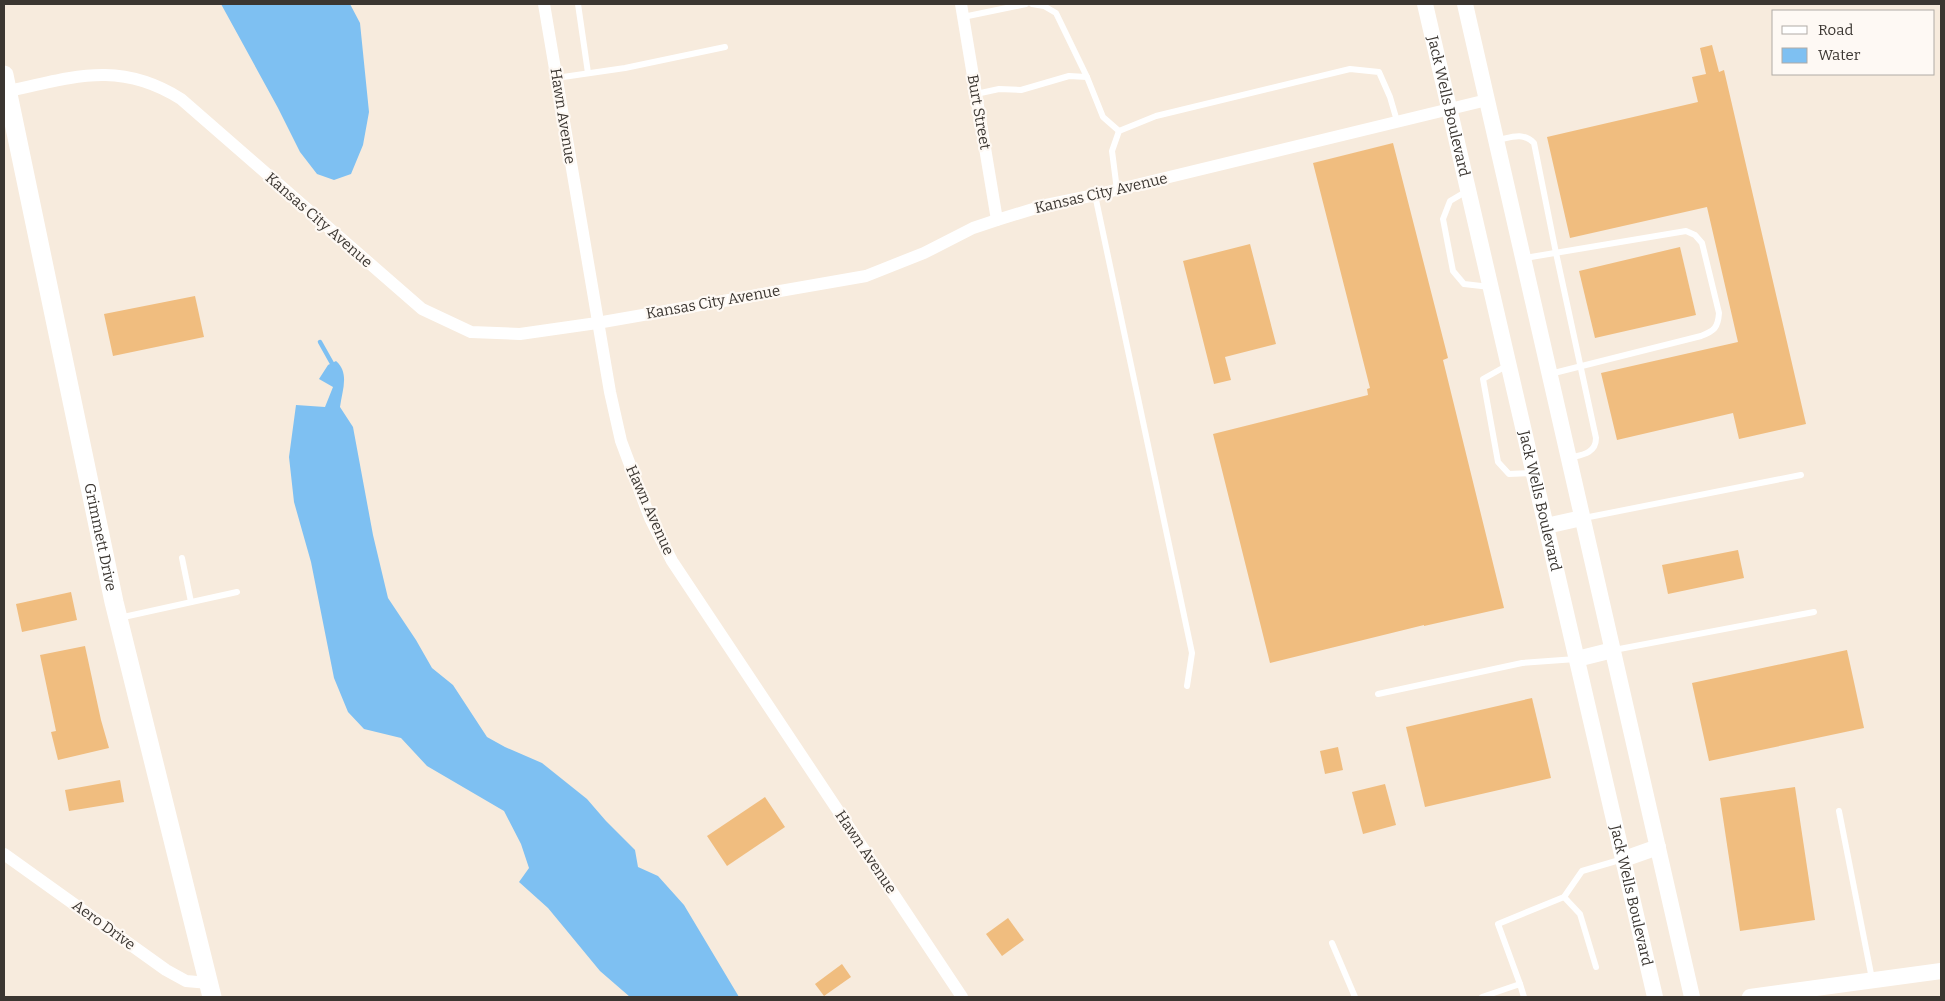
<svg xmlns="http://www.w3.org/2000/svg" width="1945" height="1001" font-family="Bitter,serif">
  <style>
    .water { fill: #7ec0f2 }
    .lines { fill: none; stroke-linecap: round; stroke-linejoin: round }
    .stream { stroke: #7ec0f2; stroke-width: 4.5 }
    .building { fill: #f0bd7f }
    .service { stroke: #fff; stroke-width: 6 }
    .minor { stroke: #fff; stroke-width: 12 }
    .tertiary { stroke: #fff; stroke-width: 16 }
    .secondary { stroke: #fff; stroke-width: 19 }
    .labels { text-anchor: middle; dominant-baseline: central; stroke-width: 4.5; stroke-linejoin: round; paint-order: stroke }
    .street-label { font-size: 15px; fill: #3b3631; stroke: #fef9f4 }
  </style>
  <rect width="100%" height="100%" fill="#f7ebdd"/>
  <g class="water">
    <path d="M221,4H350L360,23L369,112L363,145L351,174L334,180L317,174L300,152L278,108Z"/>
    <path d="M336,361C350,373 342,391 340,407L353,427L373,535L388,598L416,640L432,668L453,685L487,737L505,747L542,763L587,799L606,821L635,850L638,867L658,876L684,905L739,997H630L600,971L548,908L519,882L529,868L521,844L504,811L427,766L401,738L364,729L348,712L334,678L311,562L294,502L289,457L296,405L325,407L333,387L319,379L328,365Z"/>
  </g>
  <g class="lines">
    <path class="stream" d="M320,342L334,367"/>
  </g>
  <g class="building">
    <path d="M1712,45L1719,72L1724,70L1806,424L1739,439L1733,413L1617,440L1601,373L1738,342L1707,207L1570,238L1547,137L1698,102L1692,77L1706,74L1700,48Z"/>
    <path d="M1393,143L1448,358L1443,360L1504,608L1424,626V625L1270,663L1213,434L1368,395L1367,389L1370,388L1313,163Z"/>
    <path d="M1250,244L1276,344L1225,357L1231,380L1214,384L1183,261Z"/>
    <path d="M1680,247L1696,315L1595,338L1579,271Z"/>
    <path d="M195,296L204,337L113,356L104,314Z"/>
    <path d="M1738,550L1744,578L1668,594L1662,565Z"/>
    <path d="M71,592L77,620L22,632L16,604Z"/>
    <path d="M85,646L101,720L109,748L58,760L51,732L56,731L40,655Z"/>
    <path d="M1847,650L1864,728L1709,761L1692,683Z"/>
    <path d="M1532,698L1551,778L1425,807L1406,727Z"/>
    <path d="M1338,747L1343,770L1325,774L1320,751Z"/>
    <path d="M120,780L124,802L69,811L65,790Z"/>
    <path d="M1385,784L1396,825L1363,834L1352,792Z"/>
    <path d="M1795,787L1815,920L1740,931L1720,798Z"/>
    <path d="M765,797L785,827L727,866L707,836Z"/>
    <path d="M1008,918L1024,940L1002,956L986,934Z"/>
    <path d="M842,964L851,977L824,996L815,984Z"/>
  </g>
  <g class="lines">
    <g class="service">
      <path d="M578,4L588,73"/>
      <path d="M1032,4L1044,6L1056,13L1087,77"/>
      <path d="M963,17L1026,4"/>
      <path d="M556,78L625,68L725,47"/>
      <path d="M976,94L999,89L1021,90L1069,76L1087,77L1103,117L1119,131"/>
      <path d="M1498,140C1512,137 1523,132 1534,143L1556,253L1596,438C1596,454 1581,455 1569,458"/>
      <path d="M1117,190L1112,151L1119,131L1156,116L1350,69L1379,72L1390,97L1397,121"/>
      <path d="M1467,191L1450,201L1443,219L1453,271L1464,284L1490,287"/>
      <path d="M1095,195L1192,653L1187,686"/>
      <path d="M1525,258L1686,231L1695,235L1702,243L1719,313C1718,328 1714,331 1701,336L1550,374"/>
      <path d="M1508,365L1483,379L1498,462L1509,474L1533,473"/>
      <path d="M1584,518L1801,475"/>
      <path d="M182,558L191,602"/>
      <path d="M119,618L237,592"/>
      <path d="M1614,650L1814,612"/>
      <path d="M1378,694L1522,663L1576,659"/>
      <path d="M1839,811L1872,979"/>
      <path d="M1564,897L1580,914L1596,967"/>
      <path d="M1332,943L1355,997"/>
      <path d="M1520,984L1498,924L1564,897L1582,871L1623,859"/>
      <path d="M1482,997L1520,984L1524,997"/>
    </g>
    <g class="minor">
      <path d="M544,4L610,392L621,441L650,518L672,561L962,997"/>
      <path d="M961,4L997,220"/>
      <path d="M4,92C71,78 118,59 181,99L422,309L471,332L520,334L597,323L866,276L924,253L973,228L997,220L1046,205L1095,195L1487,100"/>
      <path d="M4,854L166,970L186,981L209,983"/>
    </g>
    <g class="tertiary">
      <path id="s1" d="M1425,4L1655,997"/>
      <path d="M1465,4L1692,997"/>
      <path d="M1546,526L1582,518"/>
      <path d="M1577,659L1613,650"/>
      <path d="M1624,859L1658,847"/>
      <path d="M1750,997L1941,971"/>
    </g>
    <path class="secondary" id="s2" d="M4,75L114,602L212,997"/>
  </g>
  <g class="labels">
    <g class="street-label">
      <text stroke="none"><textPath href="#s1" startOffset="105">Jack Wells Boulevard</textPath></text>
      <text transform="translate(979 112) rotate(80)">Burt Street</text>
      <text transform="translate(563 116) rotate(81)">Hawn Avenue</text>
      <text transform="translate(1101 193) rotate(-13)">Kansas City Avenue</text>
      <text transform="translate(319 220) rotate(41)">Kansas City Avenue</text>
      <text transform="translate(713 302) rotate(-10)">Kansas City Avenue</text>
      <text stroke="none"><textPath href="#s1" startOffset="510">Jack Wells Boulevard</textPath></text>
      <text transform="translate(650 510) rotate(66)">Hawn Avenue</text>
      <text stroke="none"><textPath href="#s2" startOffset="472">Grimmett Drive</textPath></text>
      <text transform="translate(866 852) rotate(56)">Hawn Avenue</text>
      <text stroke="none"><textPath href="#s1" startOffset="915">Jack Wells Boulevard</textPath></text>
      <text transform="translate(104 925) rotate(36)">Aero Drive</text>
    </g>
  </g>
  <rect width="1945" height="1001" fill="none" stroke="#3b3631" stroke-width="10"/>
  <rect x="1772" y="10" width="162" height="65" fill="#fef9f4" stroke="#b0aba6"/>
  <rect x="1782" y="26" width="25" height="8" fill="#ffffff" stroke="#b0aba6"/>
  <text x="1818" y="35" font-size="15" fill="#3b3631">Road</text>
  <rect x="1782" y="48" width="25" height="15" fill="#7ec0f2" stroke="#b0aba6"/>
  <text x="1818" y="60" font-size="15" fill="#3b3631">Water</text>
</svg>
